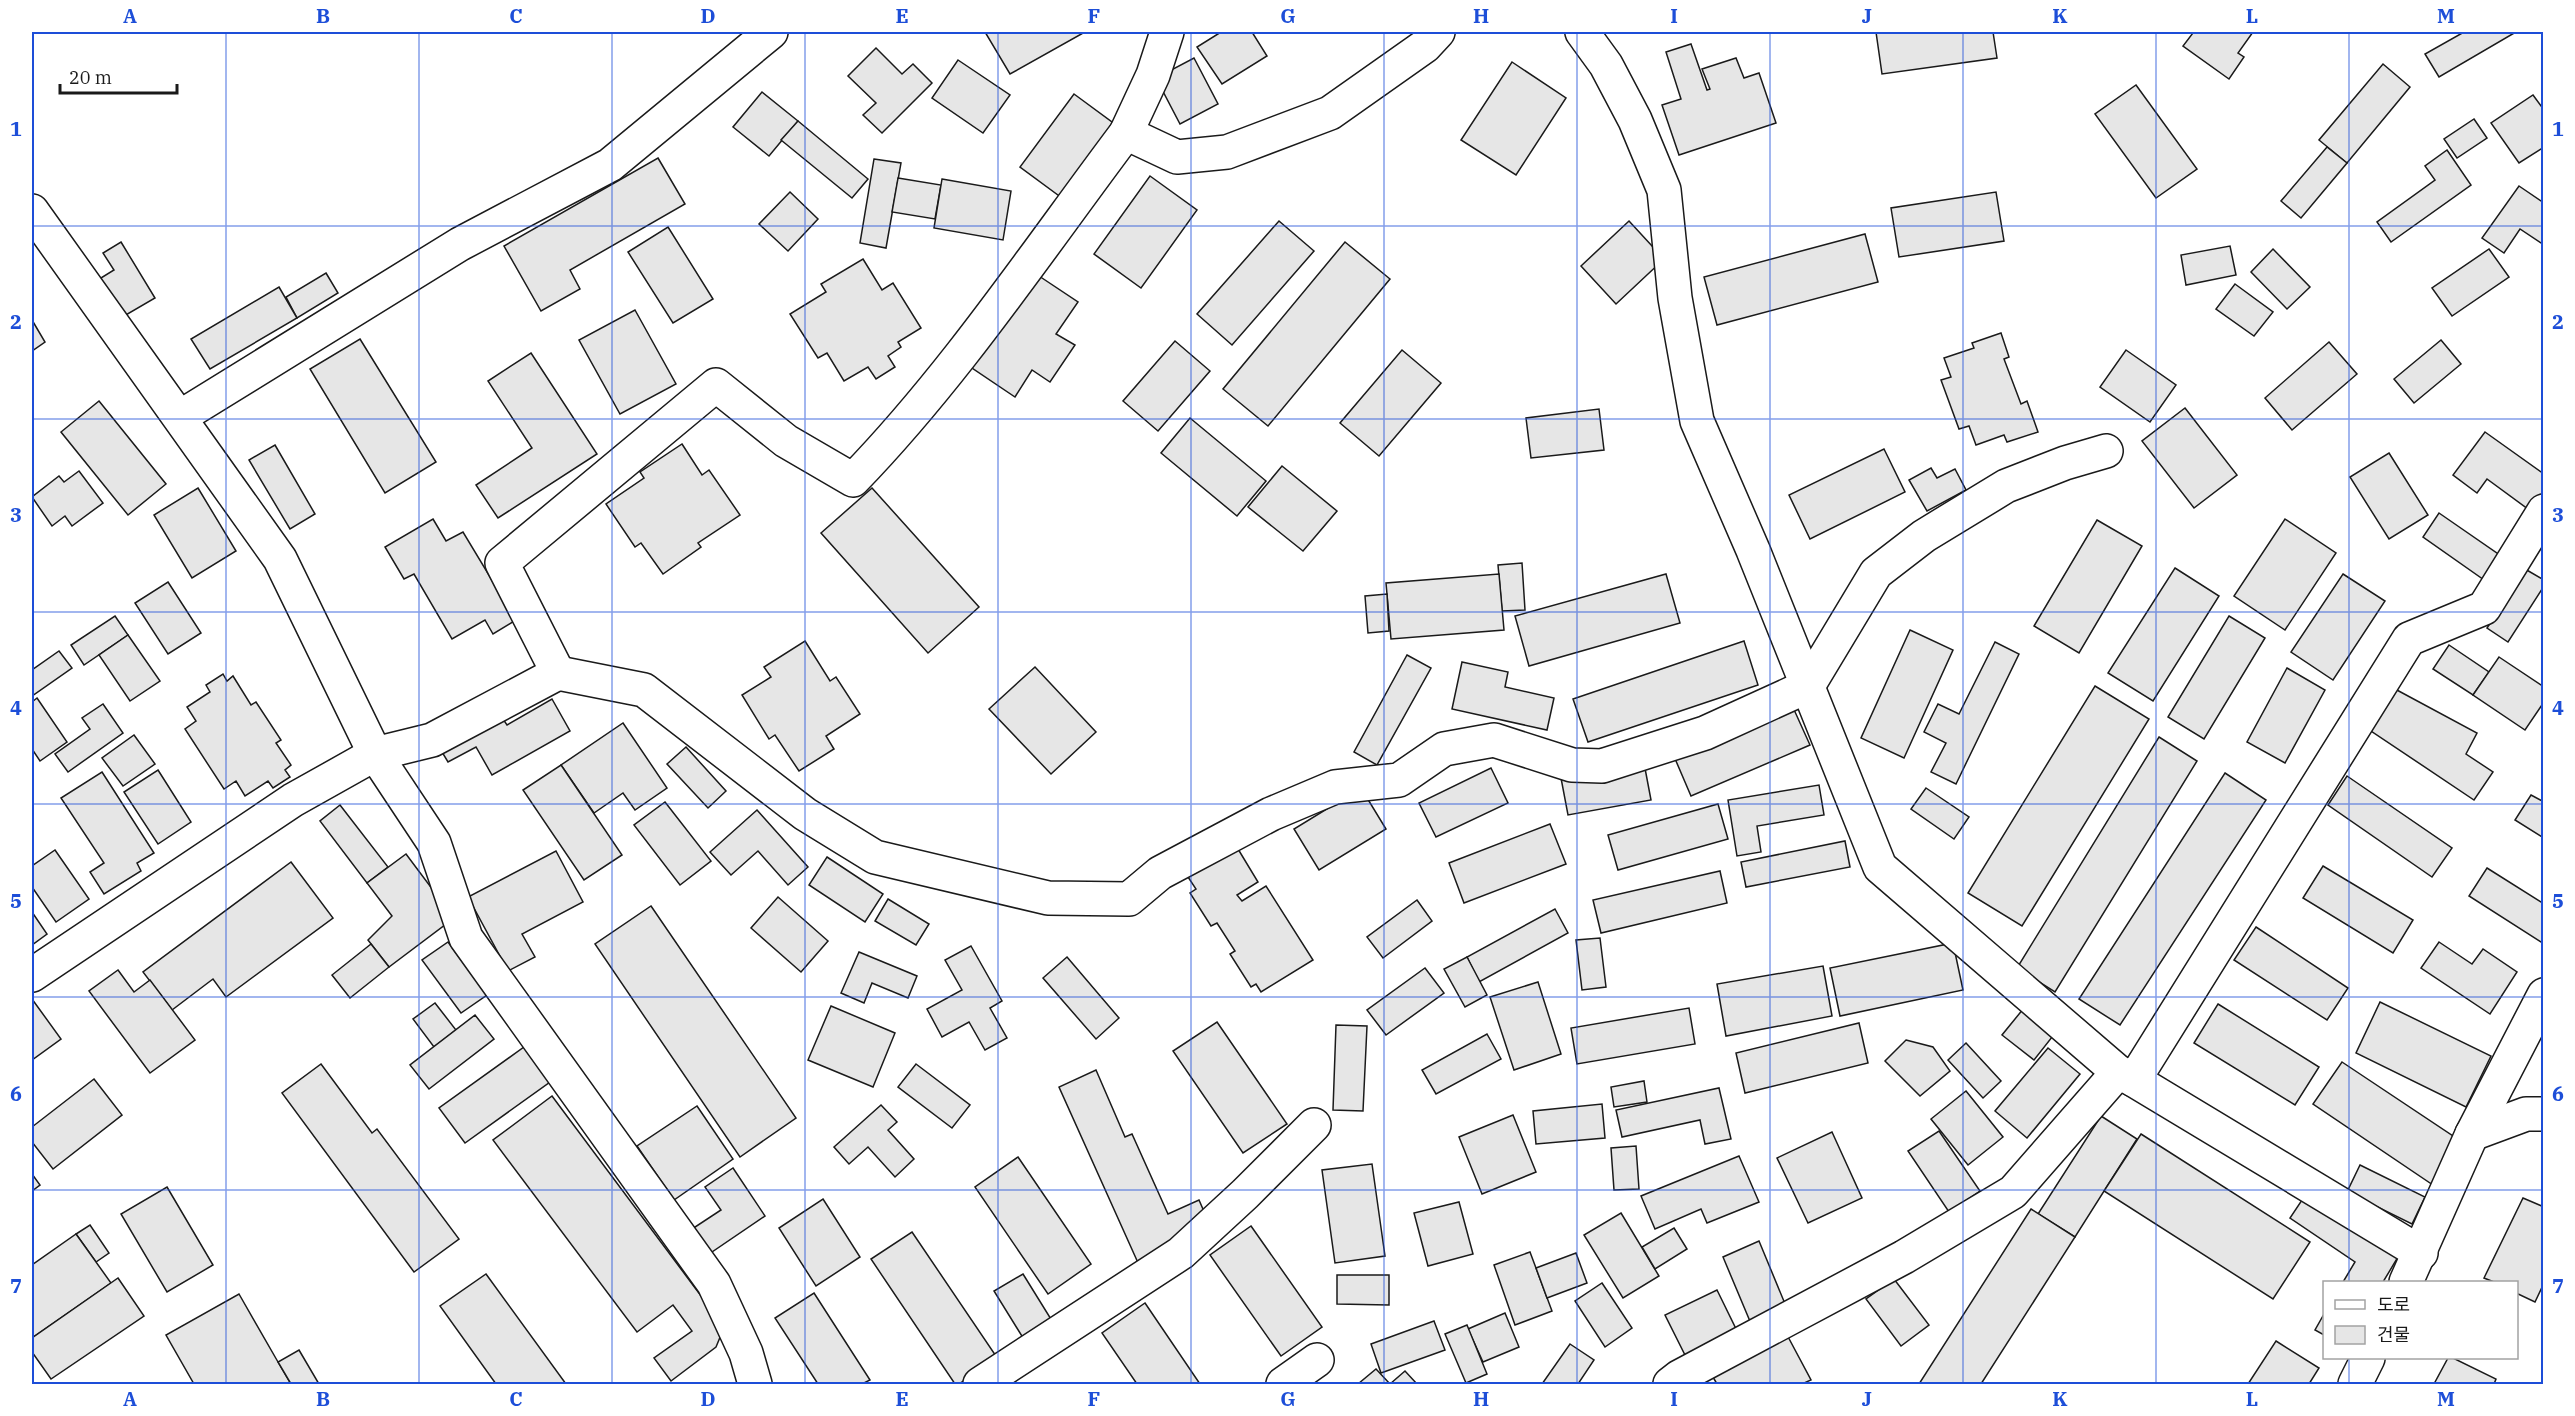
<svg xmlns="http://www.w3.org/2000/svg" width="2575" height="1416" font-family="'IBM Plex Serif','Noto Sans KR',serif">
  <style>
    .building { fill: #e6e6e6; stroke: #1a1a1a; stroke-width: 1.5 }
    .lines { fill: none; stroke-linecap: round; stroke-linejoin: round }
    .street-casing { stroke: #1a1a1a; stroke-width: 36 }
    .secondary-casing { stroke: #1a1a1a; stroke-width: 36 }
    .street { stroke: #fff; stroke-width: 33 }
    .secondary { stroke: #fff; stroke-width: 33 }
    .grid { fill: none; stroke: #1d4ed8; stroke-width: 1.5; stroke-opacity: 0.55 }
    .neatline { fill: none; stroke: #1d4ed8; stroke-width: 2 }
    .grid-label { font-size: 20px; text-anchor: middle; font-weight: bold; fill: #1d4ed8 }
  </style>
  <rect width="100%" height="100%" fill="#fff"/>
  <g class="building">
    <path d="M985,32H1085L1010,74Z"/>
    <path d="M1221,32H1252L1267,56L1222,84L1197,47Z"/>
    <path d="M1876,32H1993L1997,58L1882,74Z"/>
    <path d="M2190,32H2253L2238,53L2244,57L2229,79L2183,46L2193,33Z"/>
    <path d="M2464,32H2516L2439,77L2425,54Z"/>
    <path d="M1691,44L1707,90L1710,89L1702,69L1736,58L1744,78L1759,73L1776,123L1679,155L1662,105L1681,99L1666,52Z"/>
    <path d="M876,48L902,74L913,64L932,83L882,133L863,115L876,103L848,76Z"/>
    <path d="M1194,58L1218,104L1180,124L1156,78Z"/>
    <path d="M958,60L1010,95L983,133L932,98Z"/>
    <path d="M1512,62L1566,98L1516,175L1461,140Z"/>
    <path d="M2383,64L2410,87L2347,163L2319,140Z"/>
    <path d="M2136,85L2197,169L2156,198L2095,114Z"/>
    <path d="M762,92L798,121L769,156L733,127Z"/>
    <path d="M1074,94L1116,125L1062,198L1020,167Z"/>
    <path d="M2533,95L2544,110V147L2519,163L2491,123Z"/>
    <path d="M2474,119L2487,138L2457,158L2444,139Z"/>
    <path d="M798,121L868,179L852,198L781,140Z"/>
    <path d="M2327,147L2347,163L2301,218L2281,201Z"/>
    <path d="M2447,150L2471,185L2391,242L2377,222L2435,180L2425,166Z"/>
    <path d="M658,158L685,204L570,270L580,289L541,311L504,246Z"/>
    <path d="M874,159L901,163L886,248L860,243Z"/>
    <path d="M1150,176L1197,210L1141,288L1094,254Z"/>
    <path d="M898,178L941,185L935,219L892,212Z"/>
    <path d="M942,179L1011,191L1003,240L934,228Z"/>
    <path d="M2519,186L2544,203V245L2520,229L2504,253L2482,238Z"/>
    <path d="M790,192L818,219L788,251L759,224Z"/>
    <path d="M1996,192L2004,241L1899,257L1891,208Z"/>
    <path d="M1279,221L1314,251L1232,345L1197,314Z"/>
    <path d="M1629,221L1664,259L1616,304L1581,266Z"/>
    <path d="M668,227L713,299L673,323L628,252Z"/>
    <path d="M1865,234L1878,282L1717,325L1704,277Z"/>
    <path d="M121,242L155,298L119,319L96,281L114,270L103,253Z"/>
    <path d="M1345,242L1390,279L1268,426L1223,389Z"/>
    <path d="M2230,246L2236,275L2186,285L2181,255Z"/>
    <path d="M2273,249L2310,287L2287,309L2251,272Z"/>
    <path d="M2489,249L2509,277L2452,316L2432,288Z"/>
    <path d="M863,259L882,290L893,283L921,328L898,342L901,347L888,356L895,367L876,379L868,367L844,381L827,353L818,358L790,314L826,292L821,284Z"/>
    <path d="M326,273L338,293L297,318L286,297Z"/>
    <path d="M1036,274L1078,302L1056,334L1075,345L1050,382L1032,370L1015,397L972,368Z"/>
    <path d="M2235,284L2273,312L2254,336L2216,309Z"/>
    <path d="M279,287L297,318L210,369L191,339Z"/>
    <path d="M635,310L676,384L620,414L579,340Z"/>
    <path d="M32,320L45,342L32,351Z"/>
    <path d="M2001,333L2009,357L2004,359L2021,404L2027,401L2038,432L2007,442L2004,435L1976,445L1969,426L1959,429L1941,380L1951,377L1944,358L1974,348L1972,343Z"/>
    <path d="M360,339L436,462L385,493L310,369Z"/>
    <path d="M2441,340L2461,364L2414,403L2394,379Z"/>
    <path d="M1175,341L1210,371L1158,431L1123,401Z"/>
    <path d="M2329,342L2357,374L2292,430L2265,398Z"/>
    <path d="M1402,350L1441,383L1379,456L1340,423Z"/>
    <path d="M2126,350L2176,385L2150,422L2100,387Z"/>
    <path d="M531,353L597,454L498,518L476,485L532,448L488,381Z"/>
    <path d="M99,401L166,484L128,515L61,432Z"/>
    <path d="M2185,408L2237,475L2194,508L2142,441Z"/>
    <path d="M1599,409L1604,450L1531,458L1526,418Z"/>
    <path d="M1190,418L1266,481L1237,516L1161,453Z"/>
    <path d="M2485,432L2544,474V497L2532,512L2487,479L2477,493L2453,475Z"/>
    <path d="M682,444L702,475L709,470L740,515L698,543L701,547L663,574L641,543L635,547L606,504L644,478L640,472Z"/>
    <path d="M275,445L315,514L290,529L249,460Z"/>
    <path d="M1884,449L1905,492L1810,539L1789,495Z"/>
    <path d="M2389,453L2428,515L2389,539L2350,477Z"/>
    <path d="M1282,466L1337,511L1303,551L1248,507Z"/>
    <path d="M1931,468L1937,478L1955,469L1966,490L1927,511L1909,480Z"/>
    <path d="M79,471L103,503L72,526L65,516L52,526L32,497L59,476L64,482Z"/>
    <path d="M198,488L236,551L192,578L154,515Z"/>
    <path d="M872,488L979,607L928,653L821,533Z"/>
    <path d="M2439,513L2504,558L2487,582L2423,537Z"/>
    <path d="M433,519L446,541L463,532L516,620L493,634L485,620L452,639L414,574L404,579L385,547Z"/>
    <path d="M2285,519L2336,553L2285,630L2234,596Z"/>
    <path d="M2097,520L2142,546L2079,653L2034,626Z"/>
    <path d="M1522,563L1525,610L1502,611L1498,565Z"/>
    <path d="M2175,568L2219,596L2153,701L2108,673Z"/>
    <path d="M2525,569L2544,580V586L2508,642L2487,628Z"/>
    <path d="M1499,574L1504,630L1391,639L1386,583Z"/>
    <path d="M1666,574L1680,623L1529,666L1515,616Z"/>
    <path d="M2343,574L2385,601L2333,680L2291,652Z"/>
    <path d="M168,582L201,633L168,654L135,603Z"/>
    <path d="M1387,594L1389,631L1368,633L1365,596Z"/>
    <path d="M115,616L128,635L84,665L71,645Z"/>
    <path d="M2229,616L2265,638L2204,739L2168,717Z"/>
    <path d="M1910,630L1953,650L1904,758L1861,738Z"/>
    <path d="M128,635L160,681L130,701L99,655Z"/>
    <path d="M805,641L830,681L836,677L860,714L826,736L834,749L799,771L775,735L769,739L742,695L771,677L764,667Z"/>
    <path d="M1744,641L1758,685L1588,742L1573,699Z"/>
    <path d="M1995,642L2019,654L1956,784L1931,772L1946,743L1924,732L1938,704L1959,714Z"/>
    <path d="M2449,645L2489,672L2473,695L2433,669Z"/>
    <path d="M59,651L72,668L32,696V670Z"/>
    <path d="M1407,655L1431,668L1377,765L1354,752Z"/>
    <path d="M2499,657L2544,687V702L2525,730L2473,695Z"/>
    <path d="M1462,662L1508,672L1505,687L1554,698L1547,730L1452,709Z"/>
    <path d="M1035,667L1096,732L1051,774L989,709Z"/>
    <path d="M2287,668L2325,690L2285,763L2247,742Z"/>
    <path d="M223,674L227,681L233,676L251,705L256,702L281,740L276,743L291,765L285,770L290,777L273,788L268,781L245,796L236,781L224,789L185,729L196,721L187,707L210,692L206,685Z"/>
    <path d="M2095,686L2149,719L2022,926L1968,893Z"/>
    <path d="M2395,689L2477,733L2466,754L2493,772L2474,800L2368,729Z"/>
    <path d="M37,698L67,742L40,761L32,749V702Z"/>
    <path d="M552,699L570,731L492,775L476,747L448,762L439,747L499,713L507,725Z"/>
    <path d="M1791,703L1810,745L1691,796L1673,754Z"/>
    <path d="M103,704L123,733L68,772L55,754L90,729L82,718Z"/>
    <path d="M623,723L667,788L635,810L623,793L594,813L561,765Z"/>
    <path d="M134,735L155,764L123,786L102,758Z"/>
    <path d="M2159,737L2197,761L2055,992L2017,968Z"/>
    <path d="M686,747L726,791L708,808L667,764Z"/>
    <path d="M1644,763L1651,800L1568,815L1561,778Z"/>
    <path d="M561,765L622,855L584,880L523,790Z"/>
    <path d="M1491,768L1508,803L1436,837L1419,803Z"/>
    <path d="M158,770L191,822L158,844L124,792Z"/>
    <path d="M102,772L154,853L137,863L141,871L104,894L90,872L104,863L61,798Z"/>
    <path d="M2225,773L2266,800L2120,1025L2079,999Z"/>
    <path d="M2347,776L2452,848L2432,877L2328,805Z"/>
    <path d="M1819,785L1824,815L1757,826L1761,852L1737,856L1728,800Z"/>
    <path d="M1361,788L1386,829L1319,870L1294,829Z"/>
    <path d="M1926,788L1969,817L1954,839L1911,809Z"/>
    <path d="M2531,795L2544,802V838L2515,820Z"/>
    <path d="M665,802L711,861L680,885L634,825Z"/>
    <path d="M1718,804L1728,839L1618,870L1608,835Z"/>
    <path d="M340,805L388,867L367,883L320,821Z"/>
    <path d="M757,810L808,867L788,885L758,851L731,875L710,852Z"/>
    <path d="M1550,824L1566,864L1464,903L1449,863Z"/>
    <path d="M1845,841L1850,867L1746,887L1741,862Z"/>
    <path d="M1235,844L1258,882L1237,895L1242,901L1266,886L1313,960L1261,992L1256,984L1251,987L1230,954L1235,951L1217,923L1211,926L1190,893L1196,889L1186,874Z"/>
    <path d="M55,850L89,899L56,922L32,887V866Z"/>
    <path d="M556,851L583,902L522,934L535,957L508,971L468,897Z"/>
    <path d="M406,854L454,918L389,967L368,940L392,916L367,883Z"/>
    <path d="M827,857L883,894L865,922L809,885Z"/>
    <path d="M291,862L333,918L226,997L213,979L172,1010L143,972Z"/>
    <path d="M2323,866L2413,920L2393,953L2303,898Z"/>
    <path d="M2487,868L2544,904V944L2469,896Z"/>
    <path d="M1720,871L1727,903L1601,933L1593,900Z"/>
    <path d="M778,897L828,941L801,972L751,928Z"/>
    <path d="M888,899L929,924L916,945L875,921Z"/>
    <path d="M1417,900L1432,921L1383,958L1367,937Z"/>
    <path d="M651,906L796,1118L740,1157L595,944Z"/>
    <path d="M1555,909L1568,933L1479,982L1467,957Z"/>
    <path d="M32,912L47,934L32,945Z"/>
    <path d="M2256,927L2348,988L2327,1020L2234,960Z"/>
    <path d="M1600,938L1606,987L1582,990L1576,940Z"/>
    <path d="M448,942L487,995L461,1013L422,960Z"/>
    <path d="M2439,942L2472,964L2483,949L2517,972L2490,1014L2421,968Z"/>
    <path d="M1953,943L1963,990L1840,1016L1830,968Z"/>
    <path d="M371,944L389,967L350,998L332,975Z"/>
    <path d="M971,946L1002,1001L990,1008L1007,1038L985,1050L969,1022L942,1037L927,1009L962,990L945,960Z"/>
    <path d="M859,952L917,976L908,998L872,983L864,1003L841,993Z"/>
    <path d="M1067,957L1119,1018L1096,1039L1043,978Z"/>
    <path d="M1467,957L1487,995L1465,1007L1444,969Z"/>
    <path d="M1823,966L1832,1016L1726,1036L1717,984Z"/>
    <path d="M1425,968L1444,993L1386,1035L1367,1010Z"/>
    <path d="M118,970L134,992L150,980L195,1040L150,1073L89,991Z"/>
    <path d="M1538,982L1561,1054L1514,1070L1490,997Z"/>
    <path d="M32,999L61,1039L32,1060Z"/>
    <path d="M2380,1002L2491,1056L2466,1107L2356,1053Z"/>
    <path d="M435,1003L456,1030L434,1047L413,1019Z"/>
    <path d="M2028,1003L2060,1027L2034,1060L2002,1035Z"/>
    <path d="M2218,1004L2319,1067L2295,1105L2194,1043Z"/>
    <path d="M831,1006L895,1033L873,1087L808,1060Z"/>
    <path d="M1689,1008L1695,1044L1577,1064L1571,1028Z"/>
    <path d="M475,1015L494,1039L429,1089L410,1065Z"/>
    <path d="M1217,1022L1287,1124L1243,1153L1173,1051Z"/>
    <path d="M1859,1023L1868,1063L1745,1093L1736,1053Z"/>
    <path d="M1336,1025L1367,1026L1363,1111L1333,1110Z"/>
    <path d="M1487,1034L1501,1059L1436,1094L1422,1070Z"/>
    <path d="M1906,1040L1933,1047L1950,1071L1920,1096L1885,1061Z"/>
    <path d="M1966,1043L2001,1081L1983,1098L1948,1060Z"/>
    <path d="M524,1047L550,1082L465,1143L439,1108Z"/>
    <path d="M2048,1048L2080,1074L2027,1138L1995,1111Z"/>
    <path d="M2342,1062L2462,1142L2433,1185L2313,1104Z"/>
    <path d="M321,1064L372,1133L377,1129L459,1239L414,1272L282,1093Z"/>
    <path d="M916,1064L970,1105L952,1128L898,1087Z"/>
    <path d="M1096,1070L1125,1137L1132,1134L1168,1214L1199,1200L1209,1223L1139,1265L1059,1087Z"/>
    <path d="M94,1079L122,1115L53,1169L32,1142V1127Z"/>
    <path d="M1644,1081L1647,1102L1614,1107L1611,1087Z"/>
    <path d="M1719,1088L1731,1139L1705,1144L1700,1120L1622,1137L1616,1110Z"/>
    <path d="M1966,1091L2003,1137L1968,1165L1931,1119Z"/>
    <path d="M552,1096L716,1316L723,1330L716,1347L671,1381L654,1358L692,1331L673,1305L637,1332L493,1140Z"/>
    <path d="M1602,1104L1605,1138L1536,1144L1533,1111Z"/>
    <path d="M881,1105L897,1122L888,1130L914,1159L895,1177L868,1147L849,1164L834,1147Z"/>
    <path d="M697,1106L733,1159L674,1200L637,1146Z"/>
    <path d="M1513,1115L1536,1172L1482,1194L1459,1137Z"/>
    <path d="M2101,1116L2137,1139L2075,1237L2038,1214Z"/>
    <path d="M1939,1131L1980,1191L1949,1212L1908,1151Z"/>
    <path d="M1832,1132L1862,1198L1808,1223L1777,1158Z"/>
    <path d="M2141,1134L2310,1242L2273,1299L2104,1191Z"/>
    <path d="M1636,1146L1639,1189L1614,1190L1611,1148Z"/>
    <path d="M1739,1156L1759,1202L1707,1223L1701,1209L1655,1229L1641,1196Z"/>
    <path d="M1018,1157L1091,1264L1048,1294L975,1187Z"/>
    <path d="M1372,1164L1385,1256L1335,1263L1322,1170Z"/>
    <path d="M2360,1165L2425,1197L2412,1224L2347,1192Z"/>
    <path d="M733,1168L765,1216L709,1254L692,1229L721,1210L705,1187Z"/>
    <path d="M32,1174L40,1185L32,1191Z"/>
    <path d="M167,1187L213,1265L167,1292L121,1214Z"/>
    <path d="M2306,1194L2398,1257L2383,1282H2343L2355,1262L2290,1218Z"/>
    <path d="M2523,1198L2544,1207V1283L2535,1302L2516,1293V1282H2494L2484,1278Z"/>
    <path d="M823,1199L860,1257L816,1286L779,1228Z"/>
    <path d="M1459,1202L1473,1254L1428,1266L1414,1213Z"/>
    <path d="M2031,1209L2075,1237L1981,1384H1919Z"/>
    <path d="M1621,1213L1659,1276L1623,1298L1584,1235Z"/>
    <path d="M90,1225L109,1253L96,1262L76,1234Z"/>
    <path d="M1251,1226L1322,1327L1281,1356L1210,1255Z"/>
    <path d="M1674,1228L1687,1249L1655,1269L1642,1247Z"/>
    <path d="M912,1232L998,1359L959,1384H955L871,1259Z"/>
    <path d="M76,1234L111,1283L32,1338V1265Z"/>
    <path d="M1759,1241L1788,1311L1752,1326L1723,1257Z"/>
    <path d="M1530,1252L1552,1311L1515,1325L1494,1265Z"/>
    <path d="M1576,1253L1587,1283L1547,1298L1536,1268Z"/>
    <path d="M486,1274L566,1384H496L440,1306Z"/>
    <path d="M1023,1274L1054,1324L1025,1341L994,1291Z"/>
    <path d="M1337,1275H1389V1305L1337,1304Z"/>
    <path d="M118,1278L144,1316L51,1379L32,1352V1338Z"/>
    <path d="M1894,1279L1929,1325L1901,1346L1866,1299Z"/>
    <path d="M1602,1283L1632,1328L1605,1347L1575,1301Z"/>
    <path d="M1717,1290L1739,1335L1687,1359L1665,1315Z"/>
    <path d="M814,1293L870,1380L862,1384H818L775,1318Z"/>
    <path d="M239,1294L278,1362L291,1384H194L166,1335Z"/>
    <path d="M1145,1303L1200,1384H1137L1102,1333Z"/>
    <path d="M1505,1313L1519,1347L1483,1362L1468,1329Z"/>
    <path d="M2324,1314V1335L2315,1330Z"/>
    <path d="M1434,1321L1445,1350L1381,1373L1371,1344Z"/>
    <path d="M1467,1325L1487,1374L1466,1383L1445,1334Z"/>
    <path d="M1786,1333L1811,1380L1802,1384H1717L1710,1372Z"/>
    <path d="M2276,1341L2319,1368L2309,1384H2248Z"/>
    <path d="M1570,1344L1594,1360L1578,1384H1542Z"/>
    <path d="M299,1350L319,1384H291L278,1362Z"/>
    <path d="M2448,1358H2453L2496,1379L2494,1384H2434Z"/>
    <path d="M1376,1369L1390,1384L1405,1371L1417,1384H1358Z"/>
  </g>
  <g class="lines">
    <g class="street-casing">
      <g id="street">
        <path d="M1582,32L1606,65L1635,120L1664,190L1675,298L1697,421L1753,550L1880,867L2118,1072"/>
        <path d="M1126,133L1153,75L1167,32"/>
        <path d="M180,417L460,244L610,165L771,32"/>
        <path d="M558,673L644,690L805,814L875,857L1048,898L1129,899L1160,873L1271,814L1335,787L1399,780L1444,749L1494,740L1572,765L1602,766L1705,733L1808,686L1876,573L1924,536L2006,486L2065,463L2106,451"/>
        <path d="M375,754L432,740L558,673L502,563L716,385L786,441L853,480C954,376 1038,250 1126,133L1177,157L1227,152L1330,113L1425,46L1438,32"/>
        <path d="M2134,1080L2421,1253"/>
        <path d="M2472,1134L2526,1114H2544"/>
        <path d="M2406,1282L2472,1134L2544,995"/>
        <path d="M980,1384L1181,1253L1245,1194L1314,1125"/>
        <path d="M1283,1384L1317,1360"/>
        <path d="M1670,1384L1679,1377L1904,1257L2013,1192L2118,1072L2134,1080L2409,639L2484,608L2544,511"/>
        <path d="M2355,1384L2368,1358"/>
      </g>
    </g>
    <g class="secondary-casing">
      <g id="secondary">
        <path d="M32,211L280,559L375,754L434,843L466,938L714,1284L746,1353L755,1384"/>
        <path d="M32,975L293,800L375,754"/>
      </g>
    </g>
    <use href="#street" class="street"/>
    <use href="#secondary" class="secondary"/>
  </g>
  <path class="grid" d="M226,32V1384M419,32V1384M612,32V1384M805,32V1384M998,32V1384M1191,32V1384M1384,32V1384M1577,32V1384M1770,32V1384M1963,32V1384M2156,32V1384M2349,32V1282M32,226H2544M32,419H2544M32,612H2544M32,804H2544M32,997H2544M32,1190H2544M2349,1358V1384"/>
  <rect width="2575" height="1416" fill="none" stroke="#ffffff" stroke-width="66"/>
  <rect x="2323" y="1281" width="195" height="78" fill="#ffffff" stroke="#a3a3a3" stroke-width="1.5"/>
  <rect x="2335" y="1300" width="30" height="9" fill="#ffffff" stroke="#a3a3a3" stroke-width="1.5"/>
  <text x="2377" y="1311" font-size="18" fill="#1a1a1a">도로</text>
  <rect x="2335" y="1326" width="30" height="18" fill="#e6e6e6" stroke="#a3a3a3" stroke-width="1.5"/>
  <text x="2377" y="1341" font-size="18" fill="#1a1a1a">건물</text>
  <path d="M60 84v9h117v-9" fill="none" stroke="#1a1a1a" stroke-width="3"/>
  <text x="69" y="84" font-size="18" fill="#1a1a1a" stroke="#ffffff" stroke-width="4.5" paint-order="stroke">20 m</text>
  <rect x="33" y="33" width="2509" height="1350" class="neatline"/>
  <g class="grid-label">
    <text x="130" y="23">A</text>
    <text x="323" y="23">B</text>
    <text x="516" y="23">C</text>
    <text x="708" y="23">D</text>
    <text x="902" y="23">E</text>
    <text x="1094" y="23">F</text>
    <text x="1288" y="23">G</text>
    <text x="1481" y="23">H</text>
    <text x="1674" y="23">I</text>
    <text x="1867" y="23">J</text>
    <text x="2060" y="23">K</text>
    <text x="2252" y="23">L</text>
    <text x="2446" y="23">M</text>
    <text x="16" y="136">1</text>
    <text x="2558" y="136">1</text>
    <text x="16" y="329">2</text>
    <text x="2558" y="329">2</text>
    <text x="16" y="522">3</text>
    <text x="2558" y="522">3</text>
    <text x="16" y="715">4</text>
    <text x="2558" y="715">4</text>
    <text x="16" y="908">5</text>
    <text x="2558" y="908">5</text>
    <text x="16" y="1101">6</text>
    <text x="2558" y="1101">6</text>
    <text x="16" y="1293">7</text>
    <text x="2558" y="1293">7</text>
    <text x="130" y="1406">A</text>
    <text x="323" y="1406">B</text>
    <text x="516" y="1406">C</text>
    <text x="708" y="1406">D</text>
    <text x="902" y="1406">E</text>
    <text x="1094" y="1406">F</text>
    <text x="1288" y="1406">G</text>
    <text x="1481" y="1406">H</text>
    <text x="1674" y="1406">I</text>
    <text x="1867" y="1406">J</text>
    <text x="2060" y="1406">K</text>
    <text x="2252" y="1406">L</text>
    <text x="2446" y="1406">M</text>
  </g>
</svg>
